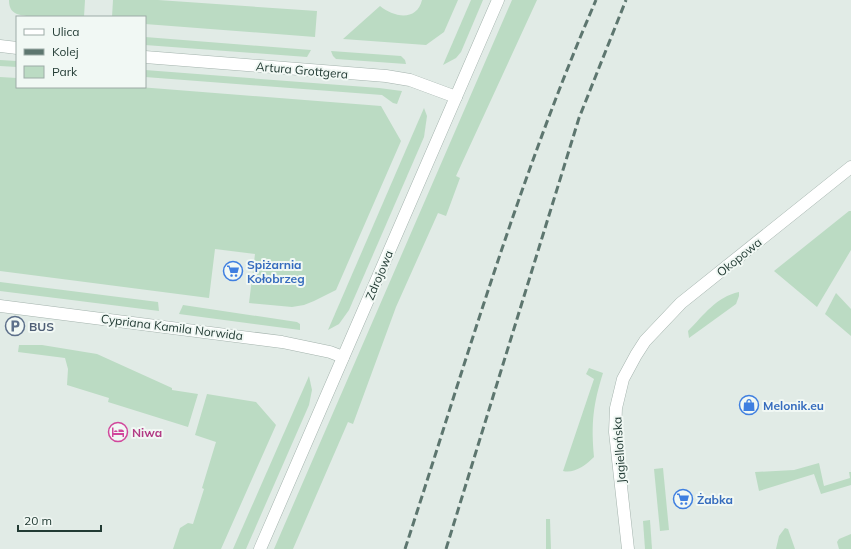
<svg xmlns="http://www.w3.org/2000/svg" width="851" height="549" font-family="Mulish,sans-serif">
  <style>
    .green { fill: #bbdbc3 }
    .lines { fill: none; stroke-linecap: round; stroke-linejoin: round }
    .minor-casing { stroke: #a4b3ad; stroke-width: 13 }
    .tertiary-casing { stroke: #a4b3ad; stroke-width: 13 }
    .minor { stroke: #fff; stroke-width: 12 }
    .tertiary { stroke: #fff; stroke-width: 12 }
    .rail { stroke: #5d766f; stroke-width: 3; stroke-dasharray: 8 4; stroke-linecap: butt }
    .labels { text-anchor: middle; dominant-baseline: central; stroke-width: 4; stroke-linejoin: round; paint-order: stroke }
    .street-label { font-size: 12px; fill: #223b34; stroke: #f1f8f4 }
    .shop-label { font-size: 12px; font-weight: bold; fill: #366cbe; stroke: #f1f8f4; text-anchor: start }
    .service-label { font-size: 12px; font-weight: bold; fill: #4e5e75; stroke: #f1f8f4; text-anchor: start }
    .hotel-label { font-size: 12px; font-weight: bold; fill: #b23c85; stroke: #f1f8f4; text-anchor: start }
  </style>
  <rect width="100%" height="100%" fill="#e1ebe6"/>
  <g class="green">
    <path d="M9,0H85L84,17C71,17 25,19 15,13C10,10 9,5 9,0Z"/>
    <path d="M113,0H158L317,11L315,37L145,24V17H112Z"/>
    <path d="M422,0H458L444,32L426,45L343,39L380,6C393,17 417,22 422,0Z"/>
    <path d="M471,0H483L461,52L456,58L443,65Z"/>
    <path d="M512,0H537L456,176L460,178L446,216L438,213L396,307L353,424L348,422L293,549H274Z"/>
    <path d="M145,37L311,50L307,57L145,45Z"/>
    <path d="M331,51L401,56L405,60L406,64L336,59L333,56Z"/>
    <path d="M0,60L17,61V67L0,66Z"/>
    <path d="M145,70L379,88L402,91L397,104L393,103L382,95L145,77Z"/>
    <path d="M0,77L17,78V87H139L381,106L401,141L336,290L314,301L304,305L292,307L249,303L255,254L215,249L209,298L0,271Z"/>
    <path d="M424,108L427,116L424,137L349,310L339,324L328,330Z"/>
    <path d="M849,211H851V250L817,307L774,271Z"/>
    <path d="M0,282L158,302L159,311L0,291Z"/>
    <path d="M739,292V296L736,304L689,338L688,331C704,315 716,297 739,292Z"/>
    <path d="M836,293L851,309V336L825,314Z"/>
    <path d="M183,305L297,322L300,324V330L179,314Z"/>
    <path d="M19,345H42L97,354L172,388V390L198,394L188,427L108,402L109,398L67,385L68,369L65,358L18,352Z"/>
    <path d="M589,368L603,373C593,405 591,423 594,457C586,465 574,474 563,471L594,379L586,374Z"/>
    <path d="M309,376L312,390L309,405L246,549H233Z"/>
    <path d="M207,394L256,402L276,425L221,549H173L180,528L188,523L193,524L204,489L202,488L216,442L195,435Z"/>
    <path d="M819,463L824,486L850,478L849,472H851V485L821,494L814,474L759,491L755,472L794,470Z"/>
    <path d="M663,468L669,530L660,531L654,469Z"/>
    <path d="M546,519H550L551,549H546Z"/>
    <path d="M650,520L652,549H645L643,521Z"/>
    <path d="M785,528L788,529L795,549H776L779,536Z"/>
    <path d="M851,534V549H839L837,542L839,539Z"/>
  </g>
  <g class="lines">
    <g class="minor-casing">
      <g id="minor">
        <path d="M0,46L17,48"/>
        <path d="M145,57L386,76L410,80L456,97"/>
        <path d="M0,306L282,342L330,352L343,357"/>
        <path d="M628,549L615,432L616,408L623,379L636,355L645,341L681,303L851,167"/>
      </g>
    </g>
    <g class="tertiary-casing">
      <path id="tertiary" d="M260,549L498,0"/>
    </g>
    <use href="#minor" class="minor"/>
    <use href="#tertiary" class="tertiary"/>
    <g class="rail">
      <path d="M405,549C465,365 519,178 596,0"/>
      <path d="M446,549L579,118L626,0"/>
    </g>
  </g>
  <defs>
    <g id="supermarket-ring" transform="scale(1)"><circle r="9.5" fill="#f1f8f4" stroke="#3f7fe0" stroke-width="1.5"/><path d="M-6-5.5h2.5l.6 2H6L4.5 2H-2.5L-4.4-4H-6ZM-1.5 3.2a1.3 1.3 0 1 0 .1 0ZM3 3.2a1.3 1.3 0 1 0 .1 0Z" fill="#3f7fe0"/></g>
    <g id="parking-ring" transform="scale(1)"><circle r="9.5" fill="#f1f8f4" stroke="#5c6f8a" stroke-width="1.5"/><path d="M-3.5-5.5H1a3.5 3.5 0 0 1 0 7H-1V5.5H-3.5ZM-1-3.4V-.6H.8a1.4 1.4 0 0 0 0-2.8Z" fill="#5c6f8a"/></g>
    <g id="shop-ring" transform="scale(1)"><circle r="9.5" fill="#f1f8f4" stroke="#3f7fe0" stroke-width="1.5"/><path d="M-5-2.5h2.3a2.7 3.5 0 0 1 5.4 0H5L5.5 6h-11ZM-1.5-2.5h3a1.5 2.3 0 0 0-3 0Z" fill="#3f7fe0"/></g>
    <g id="hotel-ring" transform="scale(1)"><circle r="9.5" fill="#f1f8f4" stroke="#d1479c" stroke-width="1.5"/><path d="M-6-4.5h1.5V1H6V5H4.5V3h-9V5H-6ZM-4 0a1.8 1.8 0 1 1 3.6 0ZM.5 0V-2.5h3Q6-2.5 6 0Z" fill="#d1479c"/></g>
  </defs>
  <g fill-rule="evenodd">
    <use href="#supermarket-ring" x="233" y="271"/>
    <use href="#parking-ring" x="15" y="326"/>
    <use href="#shop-ring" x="749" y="405"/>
    <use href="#hotel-ring" x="118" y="432"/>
    <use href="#supermarket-ring" x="683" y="499"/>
  </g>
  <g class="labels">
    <g class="street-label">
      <text transform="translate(302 70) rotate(5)">Artura Grottgera</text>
      <text transform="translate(739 257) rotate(-39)">Okopowa</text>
      <text transform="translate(379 275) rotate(-67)">Zdrojowa</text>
      <text transform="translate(172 327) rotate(7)">Cypriana Kamila Norwida</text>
      <text transform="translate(619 450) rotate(-94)">Jagiellońska</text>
    </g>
    <g class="shop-label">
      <text x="247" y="264">Spiżarnia<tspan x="247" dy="14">Kołobrzeg</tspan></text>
      <text x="763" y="405">Melonik.eu</text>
      <text x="697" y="499">Żabka</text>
    </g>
    <g class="service-label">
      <text x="29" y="326">BUS</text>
    </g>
    <g class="hotel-label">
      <text x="132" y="432">Niwa</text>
    </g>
  </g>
  <rect x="16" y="16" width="130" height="72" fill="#f1f8f4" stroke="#9eaca7"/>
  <rect x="24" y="29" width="20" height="6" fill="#ffffff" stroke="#9eaca7"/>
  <text x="52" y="36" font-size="12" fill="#223b34">Ulica</text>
  <rect x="24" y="49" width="20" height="6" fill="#5d766f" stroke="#9eaca7"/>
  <text x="52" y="56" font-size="12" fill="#223b34">Kolej</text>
  <rect x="24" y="66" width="20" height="12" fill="#bbdbc3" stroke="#9eaca7"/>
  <text x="52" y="76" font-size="12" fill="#223b34">Park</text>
  <path d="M18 525v6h83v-6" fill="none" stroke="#223b34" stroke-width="2"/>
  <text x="24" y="525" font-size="12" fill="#223b34" stroke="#f1f8f4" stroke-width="3" paint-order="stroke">20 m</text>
</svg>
